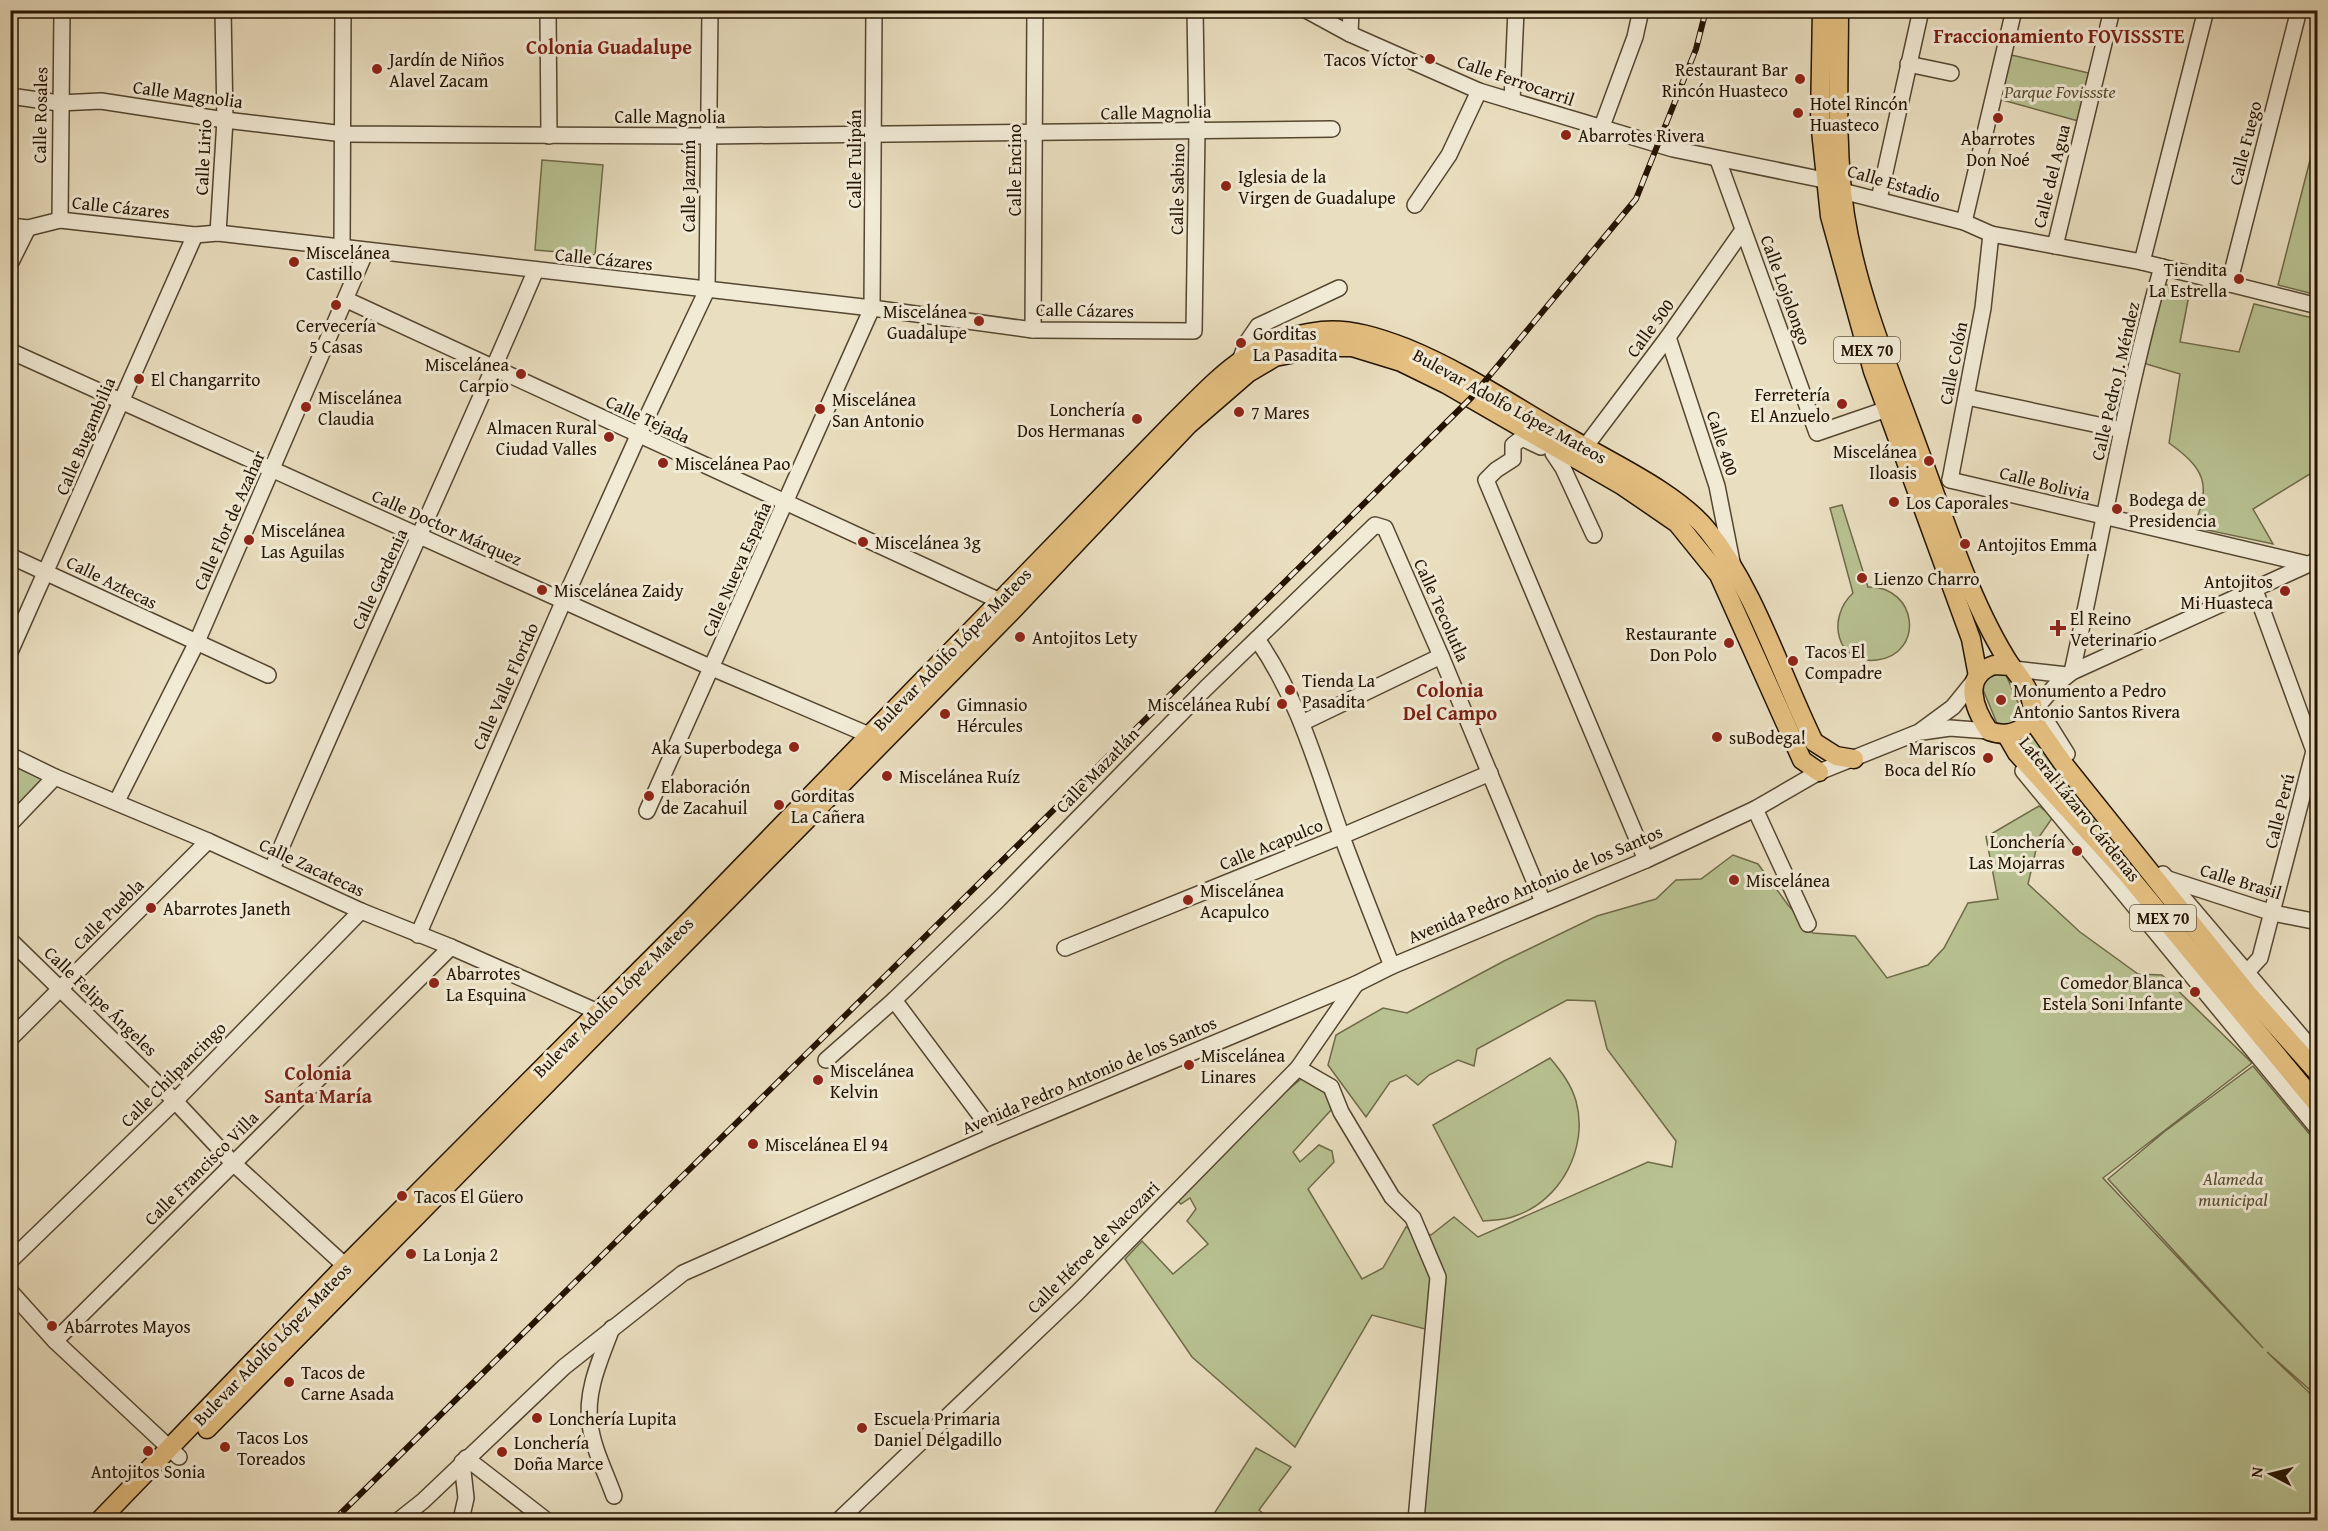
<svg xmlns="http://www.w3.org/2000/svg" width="2328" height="1531" font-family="'Gentium Book Plus',serif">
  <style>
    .green { fill: #b8c191; stroke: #6e6a48; stroke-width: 1.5 }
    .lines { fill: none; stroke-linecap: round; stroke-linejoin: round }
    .minor-casing { stroke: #544630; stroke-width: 18 }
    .major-casing { stroke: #231300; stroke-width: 21 }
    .minor { stroke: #f1ead5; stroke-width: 15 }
    .major { stroke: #e4bf80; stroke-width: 18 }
    .rail-casing { stroke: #231300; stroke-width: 6 }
    .rail { stroke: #f1ead5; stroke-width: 4; stroke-dasharray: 11; stroke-linecap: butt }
    .poi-dot { fill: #8f2418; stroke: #f1ead5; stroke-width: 2 }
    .labels { text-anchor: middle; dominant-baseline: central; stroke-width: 6; stroke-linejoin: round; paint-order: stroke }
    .shield { fill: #f1ead5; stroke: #615440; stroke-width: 1.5 }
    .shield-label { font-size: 16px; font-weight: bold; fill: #231300 }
    .poi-label { font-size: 18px; fill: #231300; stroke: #f1ead5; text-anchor: start }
    .street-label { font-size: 18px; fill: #231300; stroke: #f1ead5 }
    .park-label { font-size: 18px; font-style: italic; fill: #575033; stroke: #f1ead5 }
    .neighbourhood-label { font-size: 20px; font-weight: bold; fill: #7a1f14; stroke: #f1ead5 }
  </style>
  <rect width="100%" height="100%" fill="#e9debf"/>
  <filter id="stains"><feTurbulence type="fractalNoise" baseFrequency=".00333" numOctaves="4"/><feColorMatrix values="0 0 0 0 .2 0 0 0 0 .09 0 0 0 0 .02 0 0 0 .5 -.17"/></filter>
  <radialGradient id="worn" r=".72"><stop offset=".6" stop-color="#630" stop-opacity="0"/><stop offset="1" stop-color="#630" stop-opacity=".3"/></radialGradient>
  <g class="green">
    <path d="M2007,54L2093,74L2082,122L1995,98Z"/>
    <path d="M2317,133L2318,295H2317L2278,285Z"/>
    <path d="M542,160L603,165L595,255L535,250Z"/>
    <path d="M2164,284L2190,290L2180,342L2239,352L2254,304L2317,319V480L2313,472L2253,509L2273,544L2193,527C2213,485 2204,468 2169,443L2180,374L2143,363Z"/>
    <path d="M1842,505L1868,587C1918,586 1925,654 1877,660C1836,665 1826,618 1853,593L1830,508Z"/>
    <path d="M2002,672L2006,675L2023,714L2020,723L1998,726L1982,687L1989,674Z"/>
    <path d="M2036,733L2136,867L2131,866L2047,765L2022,745Z"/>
    <path d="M11,765L42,779L11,814Z"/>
    <path d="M2039,806L2053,817L2039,837L2028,884L2080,932L2138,974L2162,975L2252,1063L2103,1178L2263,1348L2108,1179L2164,1132L2253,1066L2317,1143V1396L2267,1352L2317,1400V1520H1417L1433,1331L1372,1315L1295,1447L1192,1357L1125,1259L1142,1241L1173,1274L1208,1244L1187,1221L1196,1209L1190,1198L1181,1204L1176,1199L1256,1116L1307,1074L1327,1089L1331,1110L1293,1152L1300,1162L1319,1145L1332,1151L1334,1162L1308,1189L1362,1279L1383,1268L1406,1227L1431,1235L1454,1217L1478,1237L1648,1162L1672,1167L1676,1141L1607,1049L1595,1001L1567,1000L1477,1049L1474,1066L1458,1060L1429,1075L1418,1085L1406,1075L1390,1082L1366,1117L1328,1065L1336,1035L1383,1008L1407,1013L1504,961L1597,916L1656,899L1676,880L1701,879L1733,855L1758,864L1788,905L1813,933L1855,936L1887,978L1928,965L1944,948L1968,903L1998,899L1986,837Z"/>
    <path d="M1550,1058C1561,1071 1571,1084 1576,1101C1589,1147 1561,1201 1515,1216C1506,1220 1494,1220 1483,1221L1433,1125Z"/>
    <path d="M1256,1448L1291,1467L1259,1510L1270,1520H1210Z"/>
  </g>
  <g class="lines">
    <g class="minor-casing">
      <g id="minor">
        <path d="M548,10L549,136"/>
        <path d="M1306,10L1350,34L1479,91L1673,149L1824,180L1842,191L1964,222L1991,234L2142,262L2318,306"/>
        <path d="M1350,34L1351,10"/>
        <path d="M1908,64L1951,73"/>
        <path d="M10,96L59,103L101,101L225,120L344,134L708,136L1332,129"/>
        <path d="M1512,101L1516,10"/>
        <path d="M1601,129L1635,37L1641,10"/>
        <path d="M1718,160L1817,433L1887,409"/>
        <path d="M1879,199L1921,10"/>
        <path d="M1415,205L1449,155L1479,91"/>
        <path d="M60,220L62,10"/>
        <path d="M1964,222L2014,10"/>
        <path d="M10,226L28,228L60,220L195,235L218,233L872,308L1033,330L1194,331L1197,131L1195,10"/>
        <path d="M218,233L225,120L223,10"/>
        <path d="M2055,246L2112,10"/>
        <path d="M342,247L343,10"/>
        <path d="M2142,262L2206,10"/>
        <path d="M10,264L28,228"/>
        <path d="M2229,284L2299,10"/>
        <path d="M347,300L1000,601L1007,608"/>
        <path d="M1033,330L1035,10"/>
        <path d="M1668,337L1717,486L1732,562"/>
        <path d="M10,351L712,668L869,735"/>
        <path d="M1241,358L1247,342L1258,326L1339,288"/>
        <path d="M1967,397L2122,430"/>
        <path d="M1541,447L1522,438L1513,445V459L1496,470L1486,480L1646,860"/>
        <path d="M1585,447L1668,337L1743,230"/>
        <path d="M1553,453L1563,468L1594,535"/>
        <path d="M1950,480L2307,564"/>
        <path d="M1950,480L1983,308L1991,234"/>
        <path d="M10,556L268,675"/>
        <path d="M1257,639C1300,701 1317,768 1342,837C1358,880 1375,923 1392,966"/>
        <path d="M10,652L195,235"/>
        <path d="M2014,669L2067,675"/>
        <path d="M2072,672C2102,537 2124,400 2162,267"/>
        <path d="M2037,706L2067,754"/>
        <path d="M2033,711L2057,684L2072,672L2318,560"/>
        <path d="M1304,722L1441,656"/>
        <path d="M1922,732L1950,728L1989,731"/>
        <path d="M10,755L55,777L208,841L361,911L451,947L598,1012"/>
        <path d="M2023,771L2318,1129"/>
        <path d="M117,801L196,644L366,251"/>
        <path d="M1755,809L1808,924"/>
        <path d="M647,811L872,308L874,10"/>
        <path d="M10,824L55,777"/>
        <path d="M272,869C357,669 450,472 535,272"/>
        <path d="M2163,874L2318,1056"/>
        <path d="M2168,879L2273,913L2318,922"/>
        <path d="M418,935L564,600L638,436L707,290L710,10"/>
        <path d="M10,940L175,1101L233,1163L352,1272"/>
        <path d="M1065,948L1342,836L1490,773"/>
        <path d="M2247,972L2260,958L2314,751L2255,590"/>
        <path d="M894,1000L995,1135"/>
        <path d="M10,1039L208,841"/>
        <path d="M826,1060L894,1000L998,900L1206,688L1375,525L1385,528L1441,656L1543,902"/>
        <path d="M1298,1068L1331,1087L1341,1112L1392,1197L1413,1218L1438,1277L1416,1520"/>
        <path d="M10,1261L175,1101L361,911"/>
        <path d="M10,1291L55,1341L179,1457"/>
        <path d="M612,1328C601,1358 585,1391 590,1424C593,1449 606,1473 614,1496"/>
        <path d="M55,1341L451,947"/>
        <path d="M466,1458L546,1520"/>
        <path d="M399,1520L423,1501L564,1367L683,1273L995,1135L1356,984L1392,966L1646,860L1755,809L1819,772L1919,732L1953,707L1974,681"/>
        <path d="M461,1520L466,1498L462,1462"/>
        <path d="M839,1520L1077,1293L1298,1068L1356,984"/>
      </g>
    </g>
    <g class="major-casing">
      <g id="major">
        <path d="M1822,10L1820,121L1830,216L1873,371L1971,639L1978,676"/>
        <path d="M1839,10C1839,78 1835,148 1845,215C1857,293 1890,371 1917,445C1944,517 1970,603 2011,666"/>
        <path d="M1994,665L2011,666C2024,681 2036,699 2032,719C2020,733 2006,737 1989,731C1974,709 1961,676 1994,665Z"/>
        <path d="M2032,719L2062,762L2247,993L2318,1073"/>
        <path d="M2006,734L2017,753L2128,875L2318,1105"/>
        <path d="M207,1429L1011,612L1188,425L1248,373L1275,357L1326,347H1352L1401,362L1446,384L1623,486L1677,523L1719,575L1802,760L1819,772"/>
        <path d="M100,1520L344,1267L689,921L1172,424C1220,377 1250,339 1322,331C1350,328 1380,338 1406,348C1465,372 1518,409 1573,440C1614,464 1679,494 1708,531C1755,589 1781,675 1814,742L1836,756L1854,759"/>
      </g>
    </g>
    <use href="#minor" class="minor"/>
    <use href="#major" class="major"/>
    <g class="rail-casing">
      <path id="rail" d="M334,1520L1471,398L1636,199L1696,49L1706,10"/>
    </g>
    <use href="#rail" class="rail"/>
  </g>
  <g class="poi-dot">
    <circle cx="1430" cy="59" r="6"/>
    <circle cx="377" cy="69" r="6"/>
    <circle cx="1800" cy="79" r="6"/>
    <circle cx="1798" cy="113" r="6"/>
    <circle cx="1998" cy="118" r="6"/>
    <circle cx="1566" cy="135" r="6"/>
    <circle cx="1226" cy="186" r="6"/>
    <circle cx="294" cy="262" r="6"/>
    <circle cx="2239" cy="279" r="6"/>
    <circle cx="336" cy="305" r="6"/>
    <circle cx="979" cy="321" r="6"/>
    <circle cx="1241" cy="343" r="6"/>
    <circle cx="521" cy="374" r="6"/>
    <circle cx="139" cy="379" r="6"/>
    <circle cx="1842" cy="404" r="6"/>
    <circle cx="306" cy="407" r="6"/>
    <circle cx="820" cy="409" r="6"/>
    <circle cx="1239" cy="412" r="6"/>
    <circle cx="1137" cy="419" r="6"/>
    <circle cx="609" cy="437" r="6"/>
    <circle cx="1929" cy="461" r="6"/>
    <circle cx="663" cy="463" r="6"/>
    <circle cx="1894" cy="502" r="6"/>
    <circle cx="2117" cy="509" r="6"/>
    <circle cx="249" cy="540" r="6"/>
    <circle cx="863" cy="542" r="6"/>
    <circle cx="1965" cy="544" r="6"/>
    <circle cx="1862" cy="578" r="6"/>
    <circle cx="542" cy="590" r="6"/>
    <circle cx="2285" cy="591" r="6"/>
    <path d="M2055 619h6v6h6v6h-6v6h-6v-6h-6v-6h6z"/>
    <circle cx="1020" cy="637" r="6"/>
    <circle cx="1729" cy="643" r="6"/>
    <circle cx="1793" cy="661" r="6"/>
    <circle cx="1290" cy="690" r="6"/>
    <circle cx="2001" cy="700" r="6"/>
    <circle cx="1282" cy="704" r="6"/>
    <circle cx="945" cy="714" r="6"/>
    <circle cx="1717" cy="737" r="6"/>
    <circle cx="794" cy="747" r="6"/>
    <circle cx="1988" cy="758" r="6"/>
    <circle cx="887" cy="776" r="6"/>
    <circle cx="649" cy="796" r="6"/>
    <circle cx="779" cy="805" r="6"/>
    <circle cx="2077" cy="851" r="6"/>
    <circle cx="1734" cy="880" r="6"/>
    <circle cx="1188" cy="900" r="6"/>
    <circle cx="151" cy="908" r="6"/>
    <circle cx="434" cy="983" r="6"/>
    <circle cx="2195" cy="992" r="6"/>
    <circle cx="1189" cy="1065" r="6"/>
    <circle cx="818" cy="1080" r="6"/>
    <circle cx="753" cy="1144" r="6"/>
    <circle cx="402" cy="1196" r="6"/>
    <circle cx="411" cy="1254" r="6"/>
    <circle cx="52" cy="1326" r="6"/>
    <circle cx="289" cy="1382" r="6"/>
    <circle cx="537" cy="1418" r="6"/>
    <circle cx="862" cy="1428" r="6"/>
    <circle cx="225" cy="1447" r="6"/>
    <circle cx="148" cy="1451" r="6"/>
    <circle cx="502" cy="1452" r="6"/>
  </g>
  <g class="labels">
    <g class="shield">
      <rect x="1834" y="337" width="66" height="26" rx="4.5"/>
      <rect x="2130" y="905" width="66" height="26" rx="4.5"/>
    </g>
    <g class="shield-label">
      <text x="1867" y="350">MEX 70</text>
      <text x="2163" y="918">MEX 70</text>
    </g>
    <g class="poi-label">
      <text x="389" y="59">Jardín de Niños<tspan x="389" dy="21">Alavel Zacam</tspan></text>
      <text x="1418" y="59" text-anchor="end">Tacos Víctor</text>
      <text x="1788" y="69" text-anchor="end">Restaurant Bar<tspan x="1788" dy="21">Rincón Huasteco</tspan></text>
      <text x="1810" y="103">Hotel Rincón<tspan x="1810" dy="21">Huasteco</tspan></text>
      <text x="1578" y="135">Abarrotes Rivera</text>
      <text x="1998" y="138" text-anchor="middle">Abarrotes<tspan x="1998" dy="21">Don Noé</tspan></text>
      <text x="1238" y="176">Iglesia de la<tspan x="1238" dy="21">Virgen de Guadalupe</tspan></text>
      <text x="306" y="252">Miscelánea<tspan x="306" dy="21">Castillo</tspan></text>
      <text x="2227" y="269" text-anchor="end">Tiendita<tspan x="2227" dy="21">La Estrella</tspan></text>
      <text x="967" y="311" text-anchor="end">Miscelánea<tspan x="967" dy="21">Guadalupe</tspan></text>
      <text x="336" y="325" text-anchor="middle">Cervecería<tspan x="336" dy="21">5 Casas</tspan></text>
      <text x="1253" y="333">Gorditas<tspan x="1253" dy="21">La Pasadita</tspan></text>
      <text x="509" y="364" text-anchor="end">Miscelánea<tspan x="509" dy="21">Carpio</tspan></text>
      <text x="151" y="379">El Changarrito</text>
      <text x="1830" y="394" text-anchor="end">Ferretería<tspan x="1830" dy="21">El Anzuelo</tspan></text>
      <text x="318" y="397">Miscelánea<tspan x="318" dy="21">Claudia</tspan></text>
      <text x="832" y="399">Miscelánea<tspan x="832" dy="21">San Antonio</tspan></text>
      <text x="1125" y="409" text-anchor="end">Lonchería<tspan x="1125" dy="21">Dos Hermanas</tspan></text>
      <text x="1251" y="412">7 Mares</text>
      <text x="597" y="427" text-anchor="end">Almacen Rural<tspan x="597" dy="21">Ciudad Valles</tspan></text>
      <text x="1917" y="451" text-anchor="end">Miscelánea<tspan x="1917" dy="21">Iloasis</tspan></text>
      <text x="675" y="463">Miscelánea Pao</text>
      <text x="2129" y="499">Bodega de<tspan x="2129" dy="21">Presidencia</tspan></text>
      <text x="1906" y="502">Los Caporales</text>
      <text x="261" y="530">Miscelánea<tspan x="261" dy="21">Las Aguilas</tspan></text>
      <text x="875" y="542">Miscelánea 3g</text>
      <text x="1977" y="544">Antojitos Emma</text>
      <text x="1874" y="578">Lienzo Charro</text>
      <text x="2273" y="581" text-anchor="end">Antojitos<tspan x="2273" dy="21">Mi Huasteca</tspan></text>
      <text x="554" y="590">Miscelánea Zaidy</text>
      <text x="2070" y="618">El Reino<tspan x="2070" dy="21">Veterinario</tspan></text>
      <text x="1717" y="633" text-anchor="end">Restaurante<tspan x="1717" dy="21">Don Polo</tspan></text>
      <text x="1032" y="637">Antojitos Lety</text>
      <text x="1805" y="651">Tacos El<tspan x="1805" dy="21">Compadre</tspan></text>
      <text x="1302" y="680">Tienda La<tspan x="1302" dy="21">Pasadita</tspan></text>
      <text x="2013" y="690">Monumento a Pedro<tspan x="2013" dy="21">Antonio Santos Rivera</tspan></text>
      <text x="957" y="704">Gimnasio<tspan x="957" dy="21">Hércules</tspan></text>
      <text x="1270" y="704" text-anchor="end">Miscelánea Rubí</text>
      <text x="1729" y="737">suBodega!</text>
      <text x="782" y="747" text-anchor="end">Aka Superbodega</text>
      <text x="1976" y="748" text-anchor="end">Mariscos<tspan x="1976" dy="21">Boca del Río</tspan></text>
      <text x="899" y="776">Miscelánea Ruíz</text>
      <text x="661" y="786">Elaboración<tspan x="661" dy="21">de Zacahuil</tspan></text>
      <text x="791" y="795">Gorditas<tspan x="791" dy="21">La Cañera</tspan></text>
      <text x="2065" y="841" text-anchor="end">Lonchería<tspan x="2065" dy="21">Las Mojarras</tspan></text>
      <text x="1746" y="880">Miscelánea</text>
      <text x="1200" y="890">Miscelánea<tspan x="1200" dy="21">Acapulco</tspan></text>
      <text x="163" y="908">Abarrotes Janeth</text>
      <text x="446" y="973">Abarrotes<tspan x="446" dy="21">La Esquina</tspan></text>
      <text x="2183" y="982" text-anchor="end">Comedor Blanca<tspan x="2183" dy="21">Estela Soni Infante</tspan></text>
      <text x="1201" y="1055">Miscelánea<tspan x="1201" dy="21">Linares</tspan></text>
      <text x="830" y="1070">Miscelánea<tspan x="830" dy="21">Kelvin</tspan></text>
      <text x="765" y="1144">Miscelánea El 94</text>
      <text x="414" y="1196">Tacos El Güero</text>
      <text x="423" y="1254">La Lonja 2</text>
      <text x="64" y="1326">Abarrotes Mayos</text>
      <text x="301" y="1372">Tacos de<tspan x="301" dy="21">Carne Asada</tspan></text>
      <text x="549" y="1418">Lonchería Lupita</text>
      <text x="874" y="1418">Escuela Primaria<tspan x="874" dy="21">Daniel Delgadillo</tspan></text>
      <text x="237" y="1437">Tacos Los<tspan x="237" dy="21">Toreados</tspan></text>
      <text x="514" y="1442">Lonchería<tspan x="514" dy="21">Doña Marce</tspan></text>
      <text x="148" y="1471" text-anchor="middle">Antojitos Sonia</text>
    </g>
    <g class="street-label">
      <text transform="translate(1516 80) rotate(19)">Calle Ferrocarril</text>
      <text transform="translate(188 94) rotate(8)">Calle Magnolia</text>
      <text transform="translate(1156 112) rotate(-1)">Calle Magnolia</text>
      <text transform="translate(40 115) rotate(-89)">Calle Rosales</text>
      <text x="670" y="116">Calle Magnolia</text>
      <text transform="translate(2245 143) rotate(-76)">Calle Fuego</text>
      <text transform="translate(203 157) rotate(-87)">Calle Lirio</text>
      <text transform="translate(854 159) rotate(-90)">Calle Tulipán</text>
      <text transform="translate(1014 170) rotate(-90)">Calle Encino</text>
      <text transform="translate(2051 176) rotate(-76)">Calle del Agua</text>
      <text transform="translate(1894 183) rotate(16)">Calle Estadio</text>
      <text transform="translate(688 186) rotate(-90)">Calle Jazmín</text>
      <text transform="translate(1177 189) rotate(-89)">Calle Sabino</text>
      <text transform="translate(121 207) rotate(6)">Calle Cázares</text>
      <text transform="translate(604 259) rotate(6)">Calle Cázares</text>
      <text transform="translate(1786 290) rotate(70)">Calle Lojolongo</text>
      <text transform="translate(1085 310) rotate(1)">Calle Cázares</text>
      <text transform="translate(1650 328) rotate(-54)">Calle 500</text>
      <text transform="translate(1953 363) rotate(-79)">Calle Colón</text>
      <text transform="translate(2115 381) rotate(-77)">Calle Pedro J. Méndez</text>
      <text transform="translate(1510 406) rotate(29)">Bulevar Adolfo López Mateos</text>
      <text transform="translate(648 419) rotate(25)">Calle Tejada</text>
      <text transform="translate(85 436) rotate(-67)">Calle Bugambilia</text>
      <text transform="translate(1723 443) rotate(72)">Calle 400</text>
      <text transform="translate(2045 483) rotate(14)">Calle Bolivia</text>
      <text transform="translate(229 520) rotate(-66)">Calle Flor de Azahar</text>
      <text transform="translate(447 527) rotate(24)">Calle Doctor Márquez</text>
      <text transform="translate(736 569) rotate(-66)">Calle Nueva España</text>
      <text transform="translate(379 579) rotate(-65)">Calle Gardenia</text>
      <text transform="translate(112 582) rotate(26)">Calle Aztecas</text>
      <text transform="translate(1442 610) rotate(66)">Calle Tecolutla</text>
      <text transform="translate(952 649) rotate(-46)">Bulevar Adolfo López Mateos</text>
      <text transform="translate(505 686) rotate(-66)">Calle Valle Florido</text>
      <text transform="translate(1097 770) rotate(-46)">Calle Mazatlán</text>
      <text transform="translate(2080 809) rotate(51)">Lateral Lázaro Cárdenas</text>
      <text transform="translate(2279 811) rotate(-76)">Calle Perú</text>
      <text transform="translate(1271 844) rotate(-22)">Calle Acapulco</text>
      <text transform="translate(312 867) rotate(25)">Calle Zacatecas</text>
      <text transform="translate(2241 881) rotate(17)">Calle Brasil</text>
      <text transform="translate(1535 884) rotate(-23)">Avenida Pedro Antonio de los Santos</text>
      <text transform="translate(108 914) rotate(-45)">Calle Puebla</text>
      <text transform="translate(613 997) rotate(-45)">Bulevar Adolfo López Mateos</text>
      <text transform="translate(101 1001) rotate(44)">Calle Felipe Ángeles</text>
      <text transform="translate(173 1074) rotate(-45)">Calle Chilpancingo</text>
      <text transform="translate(1089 1075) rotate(-23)">Avenida Pedro Antonio de los Santos</text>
      <text transform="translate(201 1168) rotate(-45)">Calle Francisco Villa</text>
      <text transform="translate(1093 1247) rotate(-45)">Calle Héroe de Nacozari</text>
      <text transform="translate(272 1344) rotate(-46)">Bulevar Adolfo López Mateos</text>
    </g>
    <g class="park-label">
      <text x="2060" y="91">Parque Fovissste</text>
      <text x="2233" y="1178">Alameda<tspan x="2233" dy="21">municipal</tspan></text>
    </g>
    <g class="neighbourhood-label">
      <text x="2059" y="35">Fraccionamiento FOVISSSTE</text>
      <text x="609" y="46">Colonia Guadalupe</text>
      <text x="1450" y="689">Colonia<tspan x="1450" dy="23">Del Campo</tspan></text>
      <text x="318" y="1072">Colonia<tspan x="318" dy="23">Santa María</tspan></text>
    </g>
  </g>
  <rect width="2328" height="1531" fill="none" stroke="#e9debf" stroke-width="36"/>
  <rect x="12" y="12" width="2304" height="1507" fill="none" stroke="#231300" stroke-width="3"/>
  <rect x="18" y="18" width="2292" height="1495" fill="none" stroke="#231300" stroke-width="1.5"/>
  <g transform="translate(2271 1474) rotate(277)" stroke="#f1ead5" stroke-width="4.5" paint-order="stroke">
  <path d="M0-4.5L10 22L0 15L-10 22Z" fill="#231300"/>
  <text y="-9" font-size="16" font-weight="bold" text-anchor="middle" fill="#231300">N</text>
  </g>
  <rect width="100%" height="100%" filter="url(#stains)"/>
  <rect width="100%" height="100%" fill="url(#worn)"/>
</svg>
